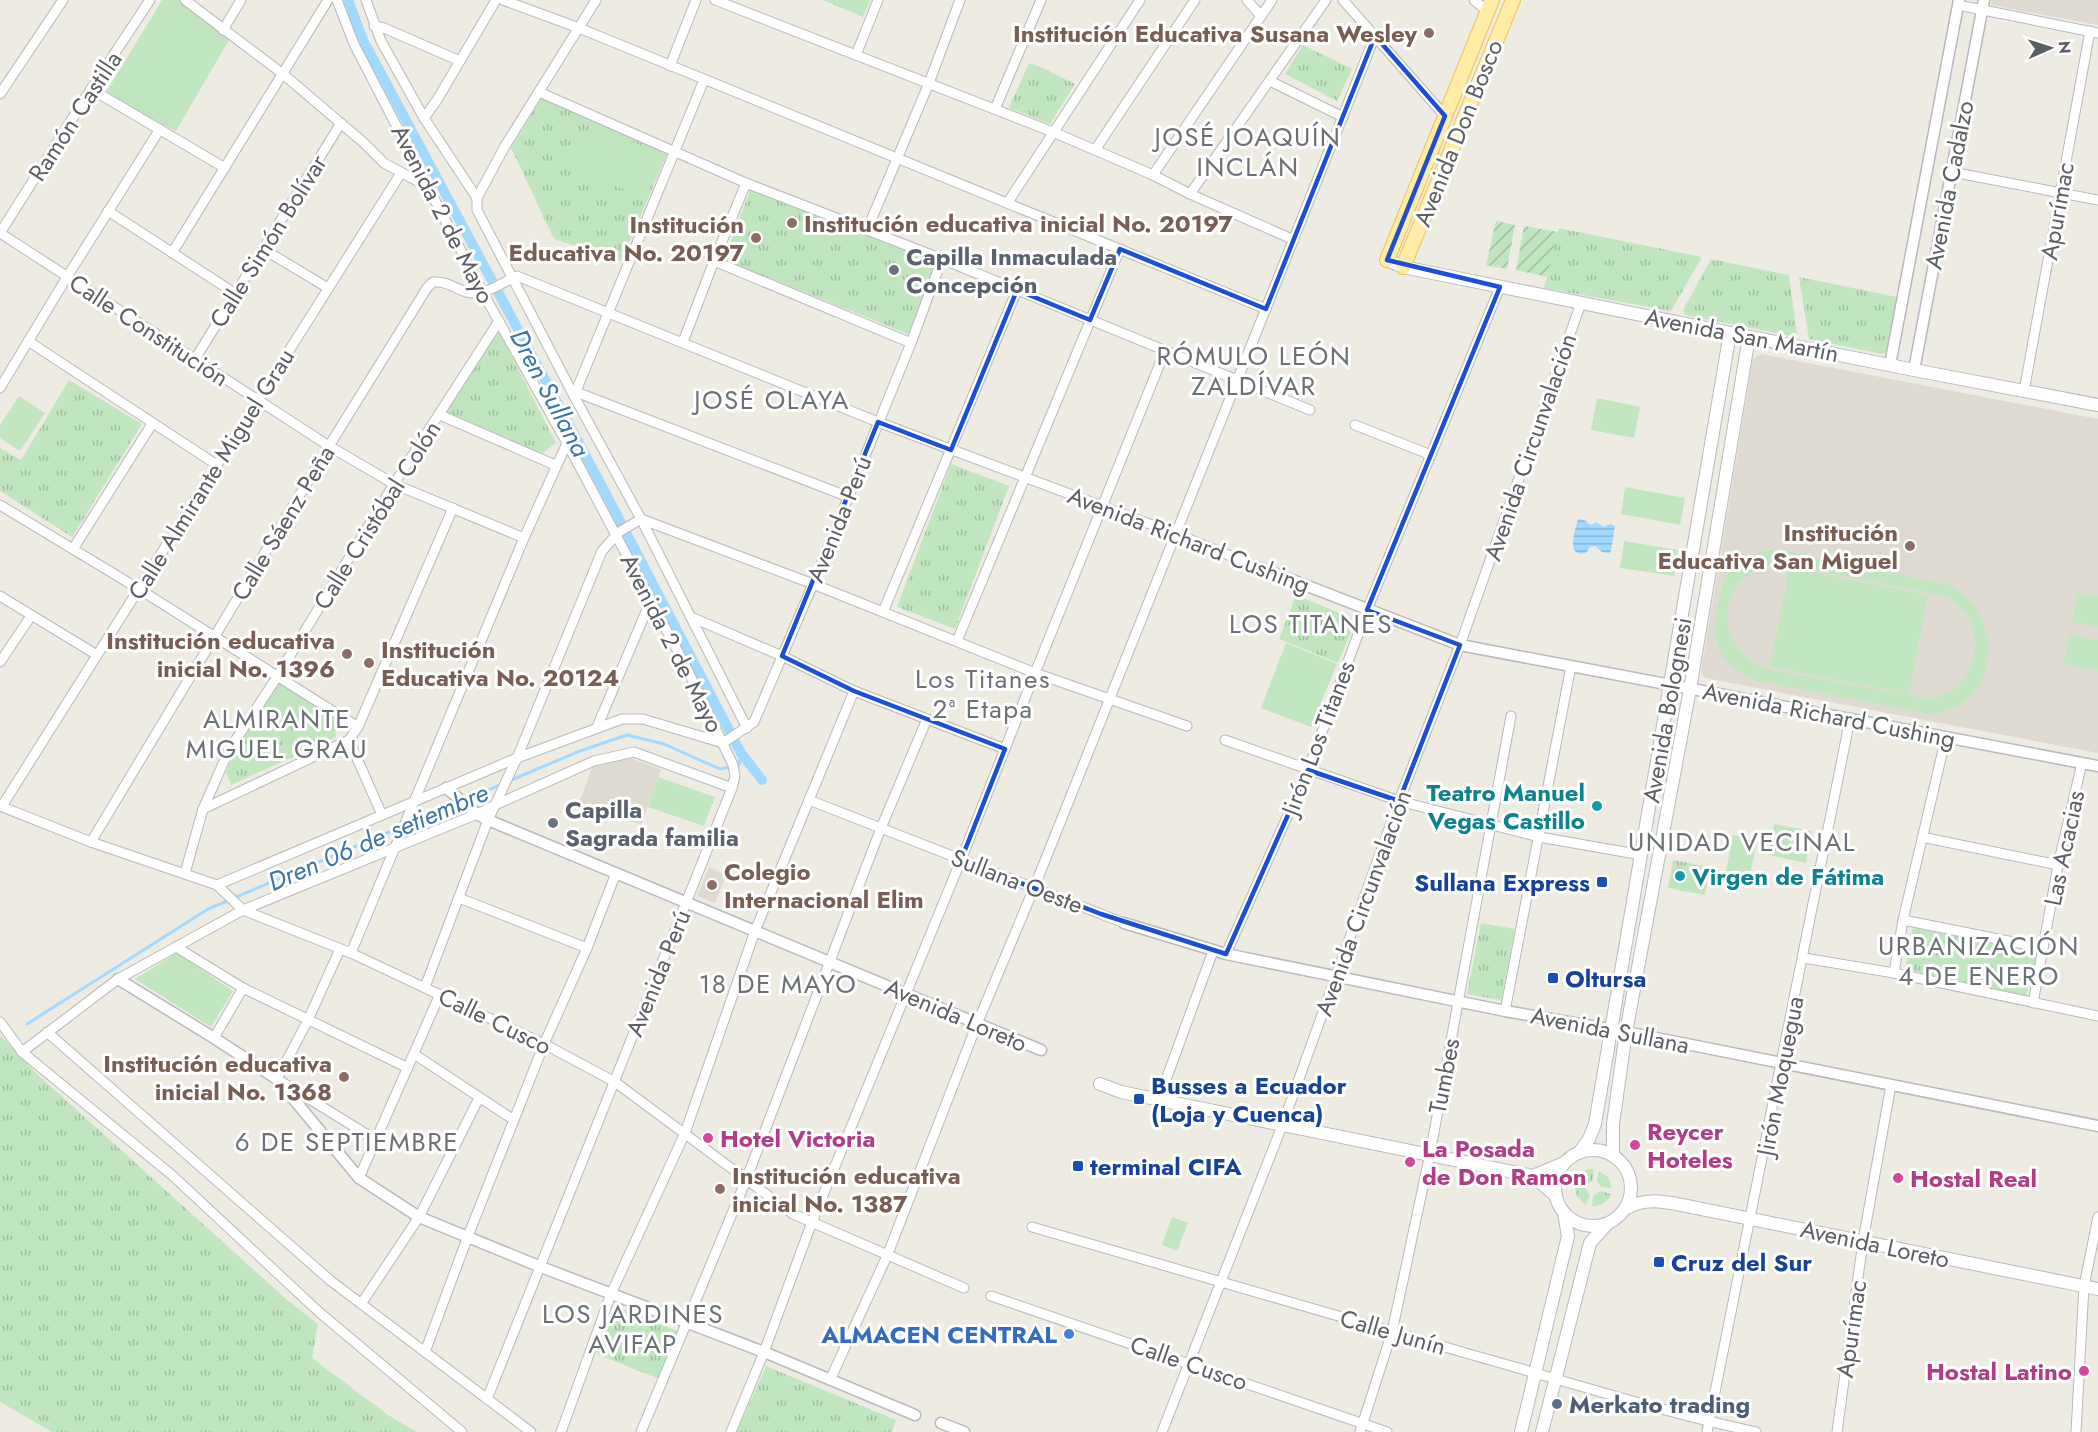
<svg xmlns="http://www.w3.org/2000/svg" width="2098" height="1432" font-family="Jost,sans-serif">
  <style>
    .education { fill: #dedad1 }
    .grass { fill: url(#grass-tufts) }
    .garden { fill: url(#garden-furrows) }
    .pitch { fill: #c1e6bf; fill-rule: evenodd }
    .water { fill: url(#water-rules) }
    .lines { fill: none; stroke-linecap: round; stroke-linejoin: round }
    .stream { stroke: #a2daff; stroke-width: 3 }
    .canal { stroke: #a2daff; stroke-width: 10 }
    .minor-casing { stroke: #b6b9bd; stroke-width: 11 }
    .tertiary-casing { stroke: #b6b9bd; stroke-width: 13 }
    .secondary-casing { stroke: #b7babf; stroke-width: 14 }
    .primary-casing { stroke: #f2c058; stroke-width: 16 }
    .minor { stroke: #fff; stroke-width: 9 }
    .tertiary { stroke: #fff; stroke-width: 10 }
    .secondary { stroke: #fff; stroke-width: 12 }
    .primary { stroke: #ffeda7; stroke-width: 14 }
    .marked { fill: none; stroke: #1d4ed8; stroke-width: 4.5; stroke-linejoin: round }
    .education-dot { fill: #8d6e63; stroke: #fff; stroke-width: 2 }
    .worship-dot { fill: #6b7280; stroke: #fff; stroke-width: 2 }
    .culture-dot { fill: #0f9aa8; stroke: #fff; stroke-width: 2 }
    .transit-dot { fill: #1a4fb4; stroke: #fff; stroke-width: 2 }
    .hotel-dot { fill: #d1479c; stroke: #fff; stroke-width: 2 }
    .shop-dot { fill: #3f7fe0; stroke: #fff; stroke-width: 2 }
    .service-dot { fill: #5c6f8a; stroke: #fff; stroke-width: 2 }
    .labels { text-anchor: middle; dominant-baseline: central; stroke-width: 6; stroke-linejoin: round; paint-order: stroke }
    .education-label { font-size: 24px; font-weight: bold; fill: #785e54; stroke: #fff; text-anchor: end }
    .street-label { font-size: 24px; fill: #5b5f64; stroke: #fff }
    .worship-label { font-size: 24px; font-weight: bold; fill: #5b616d; stroke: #fff; text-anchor: start }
    .culture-label { font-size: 24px; font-weight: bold; fill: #0d838f; stroke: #fff; text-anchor: end }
    .transit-label { font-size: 24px; font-weight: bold; fill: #164399; stroke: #fff; text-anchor: start }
    .hotel-label { font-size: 24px; font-weight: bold; fill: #b23c85; stroke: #fff; text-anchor: start }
    .shop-label { font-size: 24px; font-weight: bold; fill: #366cbe; stroke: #fff; text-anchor: end }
    .service-label { font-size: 24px; font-weight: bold; fill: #4e5e75; stroke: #fff; text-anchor: start }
    .neighbourhood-label { font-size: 26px; letter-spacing: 1.5px; fill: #6c7176; stroke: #fff }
    .water-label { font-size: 26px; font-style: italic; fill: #3c75a8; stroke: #fff }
  </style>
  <defs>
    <pattern id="grass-tufts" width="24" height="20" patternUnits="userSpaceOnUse" patternTransform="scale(1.5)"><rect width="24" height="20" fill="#c1e6bf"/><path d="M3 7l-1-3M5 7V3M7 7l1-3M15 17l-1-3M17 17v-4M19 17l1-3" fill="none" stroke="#a0be9f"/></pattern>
    <pattern id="garden-furrows" width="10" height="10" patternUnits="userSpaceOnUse" patternTransform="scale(1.5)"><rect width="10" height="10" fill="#c1e6bf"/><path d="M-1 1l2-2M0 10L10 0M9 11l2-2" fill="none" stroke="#a0be9f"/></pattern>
    <pattern id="water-rules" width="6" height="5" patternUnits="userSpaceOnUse" patternTransform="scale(1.5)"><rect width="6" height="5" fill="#a2daff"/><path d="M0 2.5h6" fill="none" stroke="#87b4d2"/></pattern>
  </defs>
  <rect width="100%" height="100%" fill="#eeebe3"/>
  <g class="education">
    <path d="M1992,0H2098V25L1991,5Z"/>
    <path d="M1761,354L2098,419V753L1705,678L1701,672L1753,359Z"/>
    <path d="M613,758L633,759L661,769L641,825L579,803L592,768Z"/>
    <path d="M709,867L726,875L715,903L697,896Z"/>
  </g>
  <g class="grass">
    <path d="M823,0H870L863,17Z"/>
    <path d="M1303,45L1352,69L1337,101L1285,74Z"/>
    <path d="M1029,63L1043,68L1075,84L1050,124L1009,108Z"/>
    <path d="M544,94L667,154L621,261L554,239L511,148Z"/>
    <path d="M751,188L937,263L908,334L724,260Z"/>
    <path d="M1559,228L1702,257L1671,311L1544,288Z"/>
    <path d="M1711,259L1789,275L1797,334L1792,336L1685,315L1683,310Z"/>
    <path d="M1799,277L1897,297L1889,351L1882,354L1809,339Z"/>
    <path d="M497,328L556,443L539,456L446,413Z"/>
    <path d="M69,380L142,424L72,537L0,491V448L21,460Z"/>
    <path d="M951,464L1009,486L955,629L897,607Z"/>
    <path d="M1296,595L1356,620L1338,663L1279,639Z"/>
    <path d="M280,681L334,719L336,737L231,785L226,773L234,753Z"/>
    <path d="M1774,824L1812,831L1806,863L1768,855Z"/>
    <path d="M1673,860L1710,867L1705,895L1668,888Z"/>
    <path d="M1481,923L1515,929L1501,1000L1467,994Z"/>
    <path d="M1913,928L2038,952L2026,996L1905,969Z"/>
    <path d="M0,1035L37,1074L286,1299L318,1324L312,1358L388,1415L417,1432H52L0,1402Z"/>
    <path d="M1589,1169H1594L1593,1180L1586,1185L1576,1181L1582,1172Z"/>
    <path d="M1599,1171L1609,1178L1612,1188L1601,1187L1597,1181Z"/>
    <path d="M1575,1187L1585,1188L1590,1195L1586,1205L1577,1197Z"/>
    <path d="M1600,1191L1611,1194C1608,1203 1600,1206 1592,1206L1593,1196Z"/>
    <path d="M615,1306L678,1331L659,1379L597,1354Z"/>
    <path d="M766,1366L896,1420L892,1432H737Z"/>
  </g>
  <g class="garden">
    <path d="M1496,221L1515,225L1507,269L1486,265Z"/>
    <path d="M1524,226L1558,232L1547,277L1516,270Z"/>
  </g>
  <g class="pitch">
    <path d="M162,0H179L229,40L176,131L105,94Z"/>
    <path d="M591,124L663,155L645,198L572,167Z"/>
    <path d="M19,396L45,413L20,451L0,438V425Z"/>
    <path d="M1597,398L1640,407L1634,438L1591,430Z"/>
    <path d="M1625,487L1685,498L1680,525L1621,514Z"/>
    <path d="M1624,541L1678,550L1674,576L1620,568Z"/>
    <path d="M1769,550L1786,551L1950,585C2009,616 1999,714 1927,714L1758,681C1721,669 1711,644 1717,608C1723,575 1734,557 1769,550ZM1775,563L1935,594C1995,607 1985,698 1924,698L1771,670C1711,651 1713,577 1775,563Z"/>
    <path d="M1789,568L1928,595L1909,694L1770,667Z"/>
    <path d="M2077,592L2098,596V627L2072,622Z"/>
    <path d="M2069,634L2098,640V671L2063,664Z"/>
    <path d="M1286,643L1337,664L1311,727L1261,708Z"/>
    <path d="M289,688L325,716L309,737L273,710Z"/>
    <path d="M658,777L715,797L704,826L648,807Z"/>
    <path d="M1733,835L1757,840L1748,886L1724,881Z"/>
    <path d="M177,953L233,991L211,1027L135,979Z"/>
    <path d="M1172,1217L1188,1223L1177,1251L1162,1245Z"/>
  </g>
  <path class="water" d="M1578,519L1584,520L1591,525L1596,522L1604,527L1610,524L1615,526L1611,551L1609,553L1602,552L1595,546L1590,547L1586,553C1565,558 1575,531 1578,519Z"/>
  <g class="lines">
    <g class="stream">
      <path d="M509,781L580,751L627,735L664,744L720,769L739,765L741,753"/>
      <path d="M465,800L500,785"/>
      <path d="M407,825L459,803"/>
      <path d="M27,1024L208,909L401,827"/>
    </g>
    <path class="canal" d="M348,0L363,40L596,475L741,753L762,780"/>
    <g class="minor-casing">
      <g id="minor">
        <path d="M185,0L283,74L364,143L384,163L419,182L428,189"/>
        <path d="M337,0L354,44L483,293L567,443L685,665L733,765L735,776L732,788L487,1399"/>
        <path d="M366,0L381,41L424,118L477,198"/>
        <path d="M503,0L579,28L1266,309"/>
        <path d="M596,0L505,146L477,198V210L574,396L641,519L747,728"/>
        <path d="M715,0L1053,132L1153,175L1190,194L1294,240"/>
        <path d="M1247,0L1261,16"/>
        <path d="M1343,0L1445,116"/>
        <path d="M1474,0L1487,11"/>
        <path d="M1958,5L2098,33"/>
        <path d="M374,26L384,28L460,61"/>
        <path d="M223,30L241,0"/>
        <path d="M856,55L878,0"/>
        <path d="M670,66L696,0"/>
        <path d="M1270,81L1343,117"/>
        <path d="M91,89L225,168"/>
        <path d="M539,92L746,183L942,259L1310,410"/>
        <path d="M0,94L63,0"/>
        <path d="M995,109L1041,0"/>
        <path d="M424,118L437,100L496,0"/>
        <path d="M1095,150L1195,0"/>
        <path d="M1952,172L2098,200"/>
        <path d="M1153,175L1272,0"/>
        <path d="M1190,194L1326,0"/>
        <path d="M1008,202L1140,0"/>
        <path d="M108,211L236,294"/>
        <path d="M867,230L929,83L960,0"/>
        <path d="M0,233L329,446L394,484L524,538"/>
        <path d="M0,233L91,89L150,0"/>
        <path d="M263,249L328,288"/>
        <path d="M172,253L328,0"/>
        <path d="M714,261L911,343"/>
        <path d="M28,341L217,465"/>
        <path d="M683,342L714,261L746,183"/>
        <path d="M195,359L341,123"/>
        <path d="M0,388L67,277L160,129"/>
        <path d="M2024,391L2090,31"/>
        <path d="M576,392L849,497"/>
        <path d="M574,396L704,80"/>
        <path d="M440,415L555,465"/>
        <path d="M1355,425L1431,455"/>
        <path d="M0,505L139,589L358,727"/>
        <path d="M73,549L152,424"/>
        <path d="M0,596L97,655"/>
        <path d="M883,612L1017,290"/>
        <path d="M691,617L782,656L854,691L1005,749"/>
        <path d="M957,641L1120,249"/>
        <path d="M0,662L31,616"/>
        <path d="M597,727L651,600"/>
        <path d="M349,740L382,815"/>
        <path d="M1225,740L1399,801L1539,837L1642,855"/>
        <path d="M723,743L754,722L813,584L911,343L942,259"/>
        <path d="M809,800L1124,923"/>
        <path d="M0,806L91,842L217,885L243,910L351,953L544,1044L615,1082L793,1214L964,1288"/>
        <path d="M2,806L401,173"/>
        <path d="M203,809L349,740L358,727L453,508"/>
        <path d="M1922,837L2058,865"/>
        <path d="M91,842L329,446L427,288L433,282C447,281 454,288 466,292C484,297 501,283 517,276L878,422L1176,534L1261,568"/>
        <path d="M185,873L203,809L229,750L277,677L394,484L499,321"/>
        <path d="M217,885L517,758L622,719H643L723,743"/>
        <path d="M459,898L587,948"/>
        <path d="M1903,920L2043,948"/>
        <path d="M176,947L243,988L408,1068"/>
        <path d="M340,949L308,1020L277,1079L376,1140"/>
        <path d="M351,953L524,538L567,443"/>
        <path d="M1226,954L1308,770L1367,610L1500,287"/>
        <path d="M1804,958L1894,973L2098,1016"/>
        <path d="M1894,973L1903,920L1946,737"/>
        <path d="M425,987L488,820L517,758L602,551L619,532L641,519L813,584L1035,673L1187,726"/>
        <path d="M2033,1003L2058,865L2082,763"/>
        <path d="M1505,1011L1571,666"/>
        <path d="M0,1022L22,1052L118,979L243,910L477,814L495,805L594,761L634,752L732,788"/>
        <path d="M47,1032L331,1281L531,1432"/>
        <path d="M214,1038L243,988"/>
        <path d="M22,1052L173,1176L319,1312L462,1432"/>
        <path d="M414,1054L514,1120"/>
        <path d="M1159,1099L1213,951"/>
        <path d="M359,1178L440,994"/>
        <path d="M1032,1227C1180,1271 1328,1314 1476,1356C1569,1382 1662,1412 1756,1432"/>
        <path d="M991,1296L1387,1432"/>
        <path d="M361,1304L419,1217L479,1098"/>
        <path d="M425,1352L468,1236L544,1044L587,948L616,873"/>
        <path d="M830,1380L887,1256L977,1024L1034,888L1375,36"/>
        <path d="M561,1432L611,1294L685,1133L755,931L854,691"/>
        <path d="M641,1432L746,1180L881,828L927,719"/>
        <path d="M731,1432L764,1352L812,1222L961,860L1035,673L1165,351"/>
        <path d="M1162,1432L1282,1126L1399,801L1460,645L1581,303"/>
        <path d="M1360,1432L1392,1332L1430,1154L1511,716"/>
        <path d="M1707,1432L1850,719"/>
        <path d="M1837,1432L1863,1241L1891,1085"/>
        <path d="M2076,1432L2084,1286L2098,1217"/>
      </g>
    </g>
    <g class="tertiary-casing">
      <g id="tertiary">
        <path d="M1890,365L1959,0"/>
        <path d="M1914,370L1984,0"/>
        <path d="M1261,568L1460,645L2098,766"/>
        <path d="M446,788L477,814L488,820L1041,1050"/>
        <path d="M1124,923L1226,954L1505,1011L1626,1032L2098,1126"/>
        <path d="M118,979L214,1038L277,1079L359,1178L419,1217L541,1267L764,1352L915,1415"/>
        <path d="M941,1423L964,1432"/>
      </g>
    </g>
    <g class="secondary-casing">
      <g id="secondary">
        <path d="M1387,260L1403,267L1914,370L2098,405"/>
        <path d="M1100,1084L1121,1092L1533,1176L1556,1196"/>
        <circle cx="1593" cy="1188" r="38"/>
        <path d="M1579,1153L1589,1139L1595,1124L1730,333"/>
        <path d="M1613,1156V1124L1626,1032L1690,689L1749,337"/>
        <path d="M1533,1176L1564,1163"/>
        <path d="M1625,1209C1644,1198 1661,1201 1682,1205L2098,1289"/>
        <path d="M1521,1432L1568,1236L1564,1213"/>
        <path d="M1542,1432L1590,1243L1607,1224"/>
      </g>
    </g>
    <g class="primary-casing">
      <g id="primary">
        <path d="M1387,260L1492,0"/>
        <path d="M1403,267L1513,0"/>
      </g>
    </g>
    <use href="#minor" class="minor"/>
    <use href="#tertiary" class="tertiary"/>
    <use href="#secondary" class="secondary"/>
    <use href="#primary" class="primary"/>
  </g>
  <path class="marked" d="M1375,36L1445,116L1387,260L1500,287L1367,610L1460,645L1399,801L1308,770L1226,954L1101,914L961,860L1005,749L854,691L782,656L878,422L951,450L1017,290L1090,320L1120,249L1266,309Z"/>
  <g class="education-dot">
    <circle cx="1429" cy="33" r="6"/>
    <circle cx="792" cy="223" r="6"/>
    <circle cx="756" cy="238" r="6"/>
    <circle cx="1910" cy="546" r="6"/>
    <circle cx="347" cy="654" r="6"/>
    <circle cx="369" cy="663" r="6"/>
    <circle cx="712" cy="885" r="6"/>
    <circle cx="344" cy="1077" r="6"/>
    <circle cx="720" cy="1189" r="6"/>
  </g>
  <g class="worship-dot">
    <circle cx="894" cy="270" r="6"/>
    <circle cx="553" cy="823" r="6"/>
  </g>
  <g class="culture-dot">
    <circle cx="1597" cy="806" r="6"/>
    <circle cx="1680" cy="876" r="6"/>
  </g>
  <g class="transit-dot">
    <rect x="1596" y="876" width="12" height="12" rx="3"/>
    <rect x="1547" y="972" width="12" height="12" rx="3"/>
    <rect x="1133" y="1093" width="12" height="12" rx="3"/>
    <rect x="1072" y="1160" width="12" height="12" rx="3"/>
    <rect x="1653" y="1256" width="12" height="12" rx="3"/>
  </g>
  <g class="hotel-dot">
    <circle cx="708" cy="1138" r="6"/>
    <circle cx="1635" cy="1145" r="6"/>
    <circle cx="1410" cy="1162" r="6"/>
    <circle cx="1898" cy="1178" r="6"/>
    <circle cx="2084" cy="1371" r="6"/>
  </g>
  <circle class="shop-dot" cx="1069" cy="1334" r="6"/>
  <circle class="service-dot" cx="1557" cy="1404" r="6"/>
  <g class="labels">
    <g class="education-label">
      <text x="1417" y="33">Institución Educativa Susana Wesley</text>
      <text x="804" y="223" text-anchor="start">Institución educativa inicial No. 20197</text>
      <text x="744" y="224">Institución<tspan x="744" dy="28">Educativa No. 20197</tspan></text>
      <text x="1898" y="532">Institución<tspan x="1898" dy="28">Educativa San Miguel</tspan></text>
      <text x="335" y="640">Institución educativa<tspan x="335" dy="28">inicial No. 1396</tspan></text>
      <text x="381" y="649" text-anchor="start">Institución<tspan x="381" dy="28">Educativa No. 20124</tspan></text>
      <text x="724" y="871" text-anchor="start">Colegio<tspan x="724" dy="28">Internacional Elim</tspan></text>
      <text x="332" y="1063">Institución educativa<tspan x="332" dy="28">inicial No. 1368</tspan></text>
      <text x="732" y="1175" text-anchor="start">Institución educativa<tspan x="732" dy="28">inicial No. 1387</tspan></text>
    </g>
    <g class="street-label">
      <text transform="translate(75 116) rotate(-57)">Ramón Castilla</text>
      <text transform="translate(1458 133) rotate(-68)">Avenida Don Bosco</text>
      <text transform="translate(1949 185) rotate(-79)">Avenida Cadalzo</text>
      <text transform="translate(2057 211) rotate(-80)">Apurímac</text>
      <text transform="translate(443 214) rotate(63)">Avenida 2 de Mayo</text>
      <text transform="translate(268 241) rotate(-58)">Calle Simón Bolívar</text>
      <text transform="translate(149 330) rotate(33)">Calle Constitución</text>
      <text transform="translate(1742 335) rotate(11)">Avenida San Martín</text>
      <text transform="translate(1530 447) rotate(-71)">Avenida Circunvalación</text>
      <text transform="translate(211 474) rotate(-58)">Calle Almirante Miguel Grau</text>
      <text transform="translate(377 515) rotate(-58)">Calle Cristóbal Colón</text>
      <text transform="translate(839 519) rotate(-68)">Avenida Perú</text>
      <text transform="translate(283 523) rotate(-59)">Calle Sáenz Peña</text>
      <text transform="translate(1189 540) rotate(21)">Avenida Richard Cushing</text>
      <text transform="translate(672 643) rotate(63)">Avenida 2 de Mayo</text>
      <text transform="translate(1667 710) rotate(-80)">Avenida Bolognesi</text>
      <text transform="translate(1829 715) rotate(11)">Avenida Richard Cushing</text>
      <text transform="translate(1318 738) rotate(-69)">Jirón Los Titanes</text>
      <text transform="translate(2064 848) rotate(-78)">Las Acacias</text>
      <text transform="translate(1017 881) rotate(21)">Sullana Oeste</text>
      <text transform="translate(1363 903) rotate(-70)">Avenida Circunvalación</text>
      <text transform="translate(658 973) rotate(-68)">Avenida Perú</text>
      <text transform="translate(956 1015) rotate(23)">Avenida Loreto</text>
      <text transform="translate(495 1021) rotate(26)">Calle Cusco</text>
      <text transform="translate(1610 1030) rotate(11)">Avenida Sullana</text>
      <text transform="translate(1444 1076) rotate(-79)">Tumbes</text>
      <text transform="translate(1780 1076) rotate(-79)">Jirón Moquegua</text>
      <text transform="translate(1875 1244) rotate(12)">Avenida Loreto</text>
      <text transform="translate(1851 1329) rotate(-82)">Apurímac</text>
      <text transform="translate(1393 1332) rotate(16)">Calle Junín</text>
      <text transform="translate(1189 1363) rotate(19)">Calle Cusco</text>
    </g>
    <g class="worship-label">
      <text x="906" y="256">Capilla Inmaculada<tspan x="906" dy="28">Concepción</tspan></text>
      <text x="565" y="809">Capilla<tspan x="565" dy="28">Sagrada familia</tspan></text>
    </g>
    <g class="culture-label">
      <text x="1585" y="792">Teatro Manuel<tspan x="1585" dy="28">Vegas Castillo</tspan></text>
      <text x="1692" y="876" text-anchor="start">Virgen de Fátima</text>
    </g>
    <g class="transit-label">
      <text x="1590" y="882" text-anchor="end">Sullana Express</text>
      <text x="1565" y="978">Oltursa</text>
      <text x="1151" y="1085">Busses a Ecuador<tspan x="1151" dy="28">(Loja y Cuenca)</tspan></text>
      <text x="1090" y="1166">terminal CIFA</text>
      <text x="1671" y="1262">Cruz del Sur</text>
    </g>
    <g class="hotel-label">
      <text x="1647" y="1131">Reycer<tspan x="1647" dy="28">Hoteles</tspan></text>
      <text x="720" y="1138">Hotel Victoria</text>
      <text x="1422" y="1148">La Posada<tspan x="1422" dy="28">de Don Ramon</tspan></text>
      <text x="1910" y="1178">Hostal Real</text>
      <text x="2072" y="1371" text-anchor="end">Hostal Latino</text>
    </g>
    <g class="shop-label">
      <text x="1057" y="1334">ALMACEN CENTRAL</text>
    </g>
    <g class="service-label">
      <text x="1569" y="1404">Merkato trading</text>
    </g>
    <g class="neighbourhood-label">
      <text x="1248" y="137">JOSÉ JOAQUÍN<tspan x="1248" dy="30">INCLÁN</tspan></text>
      <text x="1254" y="356">RÓMULO LEÓN<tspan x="1254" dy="30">ZALDÍVAR</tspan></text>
      <text x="772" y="400">JOSÉ OLAYA</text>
      <text x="1311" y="624">LOS TITANES</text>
      <text x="983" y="679">Los Titanes<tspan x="983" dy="30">2ª Etapa</tspan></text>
      <text x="277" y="719">ALMIRANTE<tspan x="277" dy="30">MIGUEL GRAU</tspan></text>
      <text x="1742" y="842">UNIDAD VECINAL</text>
      <text x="1979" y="946">URBANIZACIÓN<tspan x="1979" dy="30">4 DE ENERO</tspan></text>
      <text x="778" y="984">18 DE MAYO</text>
      <text x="347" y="1142">6 DE SEPTIEMBRE</text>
      <text x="633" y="1314">LOS JARDINES<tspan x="633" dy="30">AVIFAP</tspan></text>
    </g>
    <g class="water-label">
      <text transform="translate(550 393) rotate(62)">Dren Sullana</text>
      <text transform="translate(378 837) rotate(-23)">Dren 06 de setiembre</text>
    </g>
  </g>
  <g transform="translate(2050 48) rotate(87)" stroke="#ffffff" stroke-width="4.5" paint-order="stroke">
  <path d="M0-4.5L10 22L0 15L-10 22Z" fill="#5b5f64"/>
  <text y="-9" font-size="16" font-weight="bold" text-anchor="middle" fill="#5b5f64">N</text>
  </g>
</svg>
